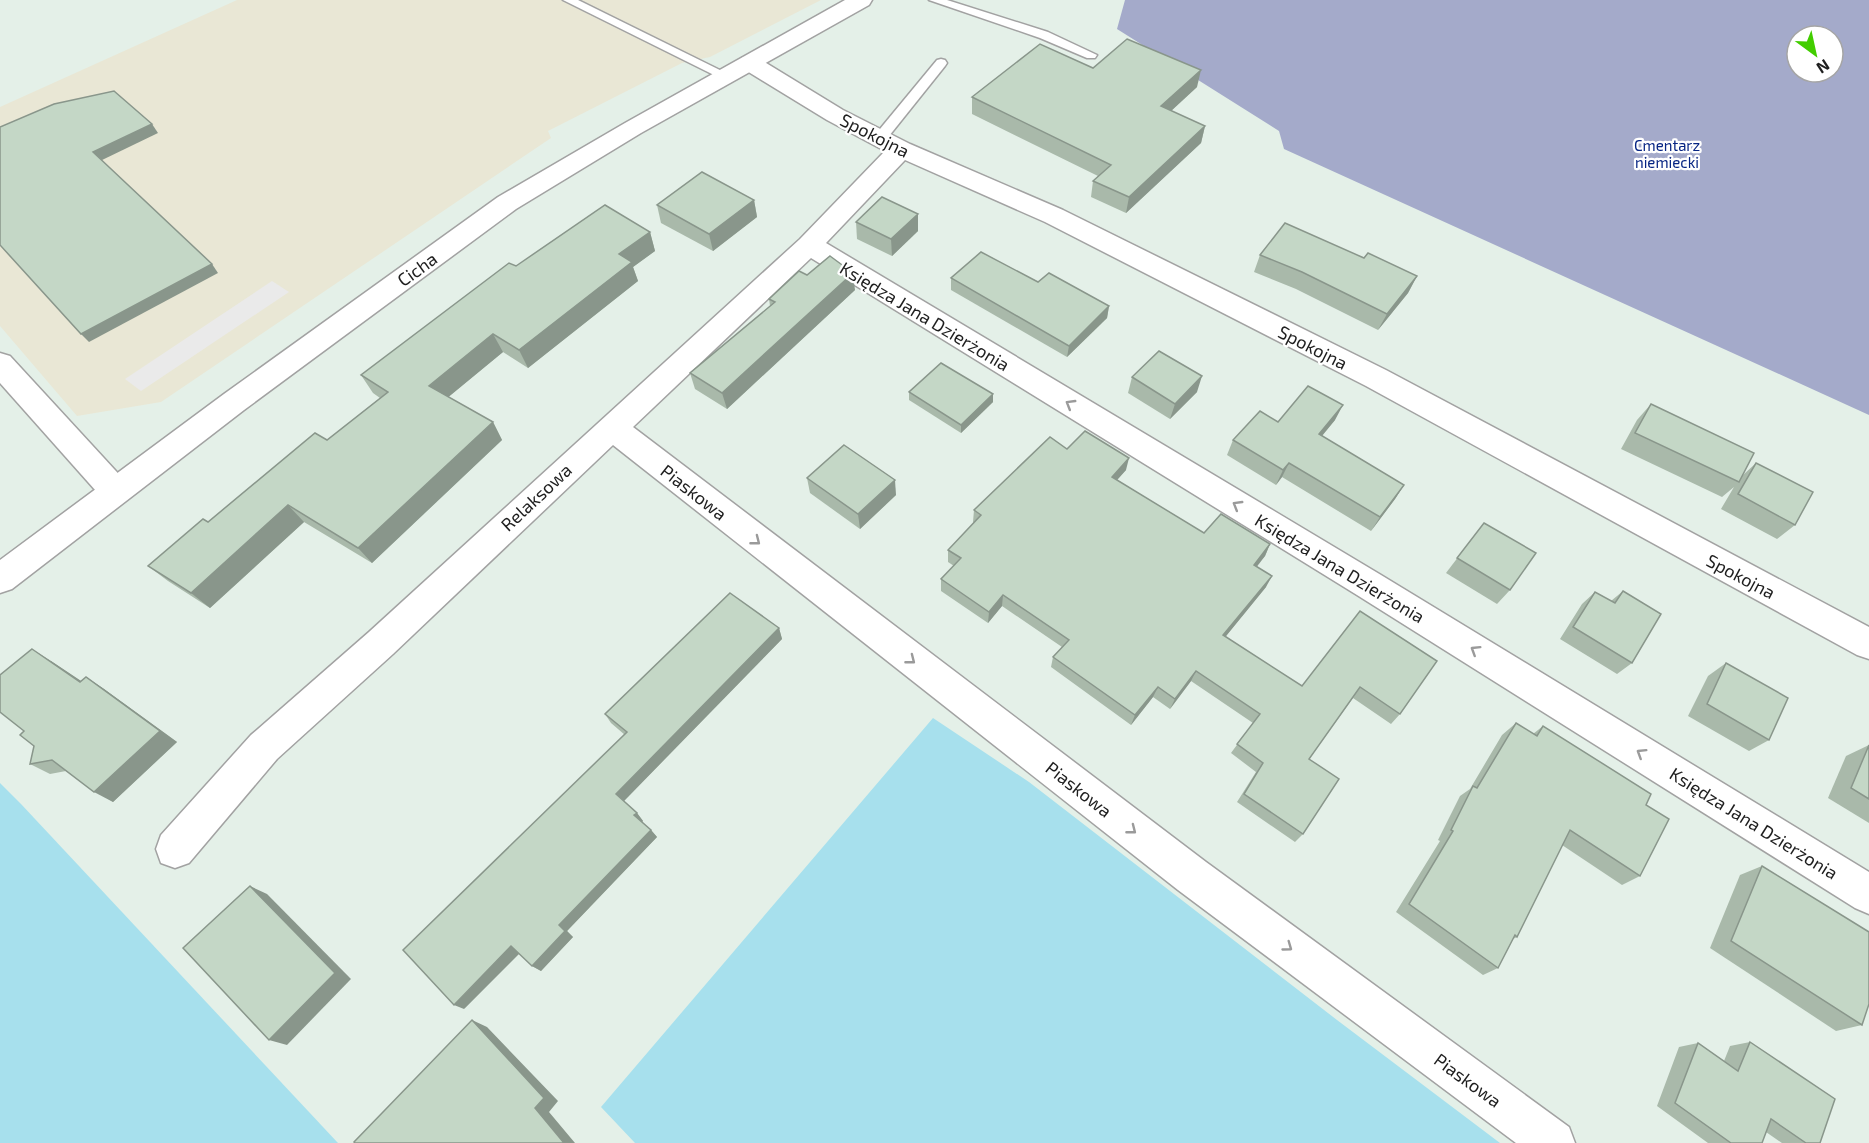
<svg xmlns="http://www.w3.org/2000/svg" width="1869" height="1143" font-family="'Exo 2',sans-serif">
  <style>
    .industrial { fill: #e9e7d5 }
    .grass { fill: #a7e0ed }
    .cemetery { fill: #a4aaca; fill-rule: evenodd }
    .parking { fill: #eaeaea }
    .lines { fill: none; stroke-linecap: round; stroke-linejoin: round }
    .service-casing { stroke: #a2a2a2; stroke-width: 3 }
    .minor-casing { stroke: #a2a2a2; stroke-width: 3 }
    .tertiary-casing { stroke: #a2a2a2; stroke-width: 3 }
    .service { fill: #fff; fill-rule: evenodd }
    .minor { fill: #fff; fill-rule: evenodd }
    .tertiary { fill: #fff; fill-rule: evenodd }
    .wall { fill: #a9b9aa }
    .shaded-wall { fill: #89968b }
    .building { fill: #c4d7c6; stroke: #89968b; stroke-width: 1.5 }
    .oneway { stroke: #9a9a9a }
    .labels { text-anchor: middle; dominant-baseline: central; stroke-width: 4.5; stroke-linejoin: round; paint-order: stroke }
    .far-park-label { font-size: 15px; fill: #062483; stroke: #fff }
    .street-label { font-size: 18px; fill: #1e1e1e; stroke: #fff }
  </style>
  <rect width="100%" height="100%" fill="#e4f0e8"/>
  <path class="industrial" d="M237,0H821L710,57L682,63L548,131L551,138L161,402L77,416L0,326V107Z"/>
  <g class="grass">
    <path d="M933,718L1029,782L1337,1020L1500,1143H635L601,1107Z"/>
    <path d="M0,783L21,804L338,1143H0Z"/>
  </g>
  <path class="cemetery" d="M1125,0H1869V415L1284,149L1279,131L1117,29ZM1797,36H1833V72H1797Z"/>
  <path class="parking" d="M272,281L289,292L141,391L125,379Z"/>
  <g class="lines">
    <g class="service-casing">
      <g id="service">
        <path d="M563,0H578L732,76L726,80L722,79Z"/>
        <path d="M929,0H947L1048,32L1097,55L1095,58H1087L1040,38Z"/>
        <path d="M941,59L945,60L947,63L945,66L885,141H875L873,138L875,135L937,60Z"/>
      </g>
    </g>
    <g class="minor-casing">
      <g id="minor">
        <path d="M750,56L758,58L843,110L910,144L1063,210L1386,370L1869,627V659L1857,655L1366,386L1045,222L905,160L826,243L1381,575L1869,872V914L1855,908L1357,595L811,258L633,427L1206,862L1569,1127L1575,1143H1516L1178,890L613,445L393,654L277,759L189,863L175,868L161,863L156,849L161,835L251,735L369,632L800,239L885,151L827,120L742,68L739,63L742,58Z"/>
        <path d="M0,353L10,356L126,482L131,491L126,500L115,504L104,500L0,383Z"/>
      </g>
    </g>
    <g class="tertiary-casing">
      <path id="tertiary" d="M845,0H872L869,5L641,133L516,209L244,410L12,589L0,593V560L224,394L498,197L625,123Z"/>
    </g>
    <use href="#service" class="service"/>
    <use href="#minor" class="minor"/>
    <use href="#tertiary" class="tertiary"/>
  </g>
  <g class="wall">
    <path d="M1093,68L1197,87L1171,111L1205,126L1201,143L1126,213L1091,197L1093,181L1098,176L972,114V97Z"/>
    <path d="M754,200L757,217L713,251L661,223L657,205Z"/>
    <path d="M918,214V231L892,256L857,239L856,222Z"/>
    <path d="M650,232L655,251L633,267L638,281L528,368L503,352L448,397L493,422L502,440L372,563L304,522L210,608L168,581L148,566L208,522L327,440L380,398L373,393L361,375L516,266Z"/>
    <path d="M1260,255L1364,258L1417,276L1408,293L1378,330L1296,289L1254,272Z"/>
    <path d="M807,275L855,290L727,409L695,389L690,373L770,306L769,299Z"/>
    <path d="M951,278L1109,306L1107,318L1067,357L951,290Z"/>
    <path d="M1132,377L1197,392L1170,419L1128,393Z"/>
    <path d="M909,392L993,402L961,433L909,400Z"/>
    <path d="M1651,404L1743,475L1756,463L1795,525L1777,539L1721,509L1734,487L1722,497L1621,449L1637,420Z"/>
    <path d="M1335,420L1322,436L1404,485L1395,499L1371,531L1282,477L1276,485L1227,455L1233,440L1278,422Z"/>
    <path d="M1067,449L1126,470L1117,480L1204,533L1270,544L1265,556L1256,566L1266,587L1225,637L1302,686L1360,611L1400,714L1391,724L1353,698L1309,759L1303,834L1295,842L1237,802L1256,772L1231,753L1253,723L1191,681L1170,709L1153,697L1131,725L1051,667L1053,657L1062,647L1002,606L988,623L941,591V579L954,566L948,562V550L974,523L973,522L974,510Z"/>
    <path d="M807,478L896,495L860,529L810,493Z"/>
    <path d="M1484,523L1510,590L1497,604L1446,573Z"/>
    <path d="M1623,591L1632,663L1617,674L1560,639L1582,604L1595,592L1611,601Z"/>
    <path d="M779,628L782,639L624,801L637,813L643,821L642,822L651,830L657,837L567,931L573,937L541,971L532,966L519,953L464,1009L625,735L611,723L605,714Z"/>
    <path d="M51,661L81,681L86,677L104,689L177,742L113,802L66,771L50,774L30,764L34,746L24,731Z"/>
    <path d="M1726,663L1769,740L1749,751L1688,716L1708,676Z"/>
    <path d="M1516,723L1533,734L1543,726L1646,805L1640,876L1622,885L1562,845L1517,937L1513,939L1498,968L1483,975L1396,912L1440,841L1438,840L1460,796L1470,789L1502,735Z"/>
    <path d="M1869,745V823L1828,798L1846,756Z"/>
    <path d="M1762,866L1862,1025L1836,1031L1710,948L1740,875Z"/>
    <path d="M1750,1042L1820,1143H1782L1766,1132L1762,1143H1708L1657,1106L1679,1047L1698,1043L1724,1061L1730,1046Z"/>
  </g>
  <g class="shaded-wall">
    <path d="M1201,70L1197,87L1158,123L1161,106Z"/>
    <path d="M152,124L158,133L100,161L93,152Z"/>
    <path d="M1205,126L1201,143L1126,213L1129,197Z"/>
    <path d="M754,200L757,217L713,251L709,234Z"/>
    <path d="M918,214V231L892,256L891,239Z"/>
    <path d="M650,232L655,251L633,267L638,281L528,368L519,350L619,254Z"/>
    <path d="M212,264L218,273L89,342L81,334Z"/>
    <path d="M853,273L855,290L727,409L722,393Z"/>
    <path d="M1417,276L1408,293L1378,330L1387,314Z"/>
    <path d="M1109,306L1107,318L1067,357L1069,346Z"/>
    <path d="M493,334L503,352L440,404L429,386Z"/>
    <path d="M1202,376L1197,392L1170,419L1175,404Z"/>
    <path d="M993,394V402L961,433V425Z"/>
    <path d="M1343,405L1335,420L1311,449L1319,434Z"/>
    <path d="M493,422L502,440L372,563L358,548Z"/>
    <path d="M1129,458L1126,470L1109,489L1112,477Z"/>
    <path d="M1289,463L1282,477L1276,485L1283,470Z"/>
    <path d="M895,480L896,495L860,529L858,514Z"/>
    <path d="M1404,485L1395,499L1371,531L1380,517Z"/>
    <path d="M288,505L304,522L210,608L191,593Z"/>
    <path d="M1270,544L1265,556L1249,577L1254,565Z"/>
    <path d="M1272,576L1266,587L1218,646L1223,635Z"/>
    <path d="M1003,595L1002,606L988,623L989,612Z"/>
    <path d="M779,628L782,639L623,802L616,794Z"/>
    <path d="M32,649L51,661L99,693L80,682Z"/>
    <path d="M1196,671L1191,681L1170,709L1175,699Z"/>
    <path d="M86,677L104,689L177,742L113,802L94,792Z"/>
    <path d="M1158,687L1153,697L1131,725L1135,715Z"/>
    <path d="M637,813L643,821L641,823L634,815Z"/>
    <path d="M651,830L657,837L567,931L573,937L541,971L532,966L559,925Z"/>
    <path d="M250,886L267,894L351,979L287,1045L269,1040Z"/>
    <path d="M511,946L521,952L464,1009L454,1005Z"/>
    <path d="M472,1020L487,1027L558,1101L549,1112L575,1143H564L535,1108Z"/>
  </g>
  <g class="building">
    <path d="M1127,39L1201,70L1161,106L1205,126L1129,197L1093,181L1111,165L972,97L1040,44L1093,68Z"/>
    <path d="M114,91L152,124L93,152L212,264L81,334L0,245V127L54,104Z"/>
    <path d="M702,172L754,200L709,234L657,205Z"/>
    <path d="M882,197L918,214L891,239L856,222Z"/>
    <path d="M605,205L650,232L619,254L632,262L519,350L493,334L429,386L493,422L358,548L288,505L191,593L148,566L203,519L208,522L315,433L327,440L388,392L361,375L509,263L516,266Z"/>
    <path d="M1285,223L1364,258L1368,253L1417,276L1387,314L1302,272L1260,255Z"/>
    <path d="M981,252L1038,282L1049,273L1109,306L1069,346L951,278Z"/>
    <path d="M830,256L853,273L722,393L690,373L775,302L769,299L799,271L807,275Z"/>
    <path d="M1159,351L1202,376L1175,404L1132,377Z"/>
    <path d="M941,363L993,394L961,425L909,392Z"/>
    <path d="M1308,386L1343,405L1319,434L1404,485L1380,517L1289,463L1283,470L1233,440L1260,411L1278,422Z"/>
    <path d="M1651,404L1754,453L1739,482L1635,433Z"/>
    <path d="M1085,431L1129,458L1112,477L1204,533L1221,514L1270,544L1254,565L1272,576L1223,635L1302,686L1360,611L1437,661L1400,714L1360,687L1309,759L1339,779L1303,834L1244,794L1263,763L1237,744L1260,714L1196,671L1175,699L1158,687L1135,715L1053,657L1069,640L1003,595L989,612L941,579L961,558L948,550L981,515L974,510L1050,437L1067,449Z"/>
    <path d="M844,445L895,480L858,514L807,478Z"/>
    <path d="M1756,463L1813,492L1795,525L1738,494Z"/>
    <path d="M1484,523L1536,553L1510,590L1457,558Z"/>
    <path d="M1623,591L1661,614L1632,663L1573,627L1595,592L1615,603Z"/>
    <path d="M730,593L779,628L616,794L637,813L634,815L651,830L559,925L565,931L532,966L511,946L454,1005L403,950L627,732L605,714Z"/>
    <path d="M32,649L80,682L86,677L160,731L94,792L52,760L30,764L34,746L20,735L24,731L0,712V675Z"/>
    <path d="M1726,663L1788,698L1769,740L1707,704Z"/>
    <path d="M1516,723L1537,736L1543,726L1651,794L1646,805L1669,819L1640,876L1570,830L1517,937L1515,935L1498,968L1409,904L1453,831L1451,830L1473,786L1477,788Z"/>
    <path d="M1869,745V799L1851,788Z"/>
    <path d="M1762,866L1869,932V1004L1862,1025L1731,941Z"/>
    <path d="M250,886L335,973L269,1040L183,948Z"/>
    <path d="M472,1020L544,1098L535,1108L564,1143H355L354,1142Z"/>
    <path d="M1750,1042L1835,1099L1820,1143H1806L1771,1119L1762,1143H1731L1675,1103L1698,1043L1738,1071Z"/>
  </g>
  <defs><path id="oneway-chevron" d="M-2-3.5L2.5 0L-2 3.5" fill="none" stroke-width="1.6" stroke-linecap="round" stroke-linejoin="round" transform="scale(1.5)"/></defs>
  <g class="oneway">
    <use href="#oneway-chevron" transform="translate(1070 404) rotate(-149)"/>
    <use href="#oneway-chevron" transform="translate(1237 505) rotate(-149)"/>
    <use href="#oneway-chevron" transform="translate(756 541) rotate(38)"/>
    <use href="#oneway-chevron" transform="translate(1475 650) rotate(-148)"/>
    <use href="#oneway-chevron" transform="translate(911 660) rotate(38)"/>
    <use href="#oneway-chevron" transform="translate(1641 753) rotate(-148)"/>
    <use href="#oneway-chevron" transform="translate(1132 830) rotate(38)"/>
    <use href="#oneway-chevron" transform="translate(1288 947) rotate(36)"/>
  </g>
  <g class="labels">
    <g class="far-park-label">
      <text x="1667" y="145">Cmentarz<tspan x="1667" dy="17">niemiecki</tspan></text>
    </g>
    <g class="street-label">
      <text transform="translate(875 135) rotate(27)">Spokojna</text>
      <text transform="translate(417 269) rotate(-36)">Cicha</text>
      <text transform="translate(925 316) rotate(31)">Księdza Jana Dzierżonia</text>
      <text transform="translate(1313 347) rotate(27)">Spokojna</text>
      <text transform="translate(694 492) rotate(38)">Piaskowa</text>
      <text transform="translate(536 497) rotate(-43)">Relaksowa</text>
      <text transform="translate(1340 568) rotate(31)">Księdza Jana Dzierżonia</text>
      <text transform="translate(1741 576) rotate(28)">Spokojna</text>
      <text transform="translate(1079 789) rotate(38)">Piaskowa</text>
      <text transform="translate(1754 823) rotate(32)">Księdza Jana Dzierżonia</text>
      <text transform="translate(1468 1080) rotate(36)">Piaskowa</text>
    </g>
  </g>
  <g transform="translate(1815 54) rotate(147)"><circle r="28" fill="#ffffff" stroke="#a5a5a5" stroke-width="1.5"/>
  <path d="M0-4.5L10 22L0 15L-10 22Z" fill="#42cd00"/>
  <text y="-9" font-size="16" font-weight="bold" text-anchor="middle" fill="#1e1e1e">N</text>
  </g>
</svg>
